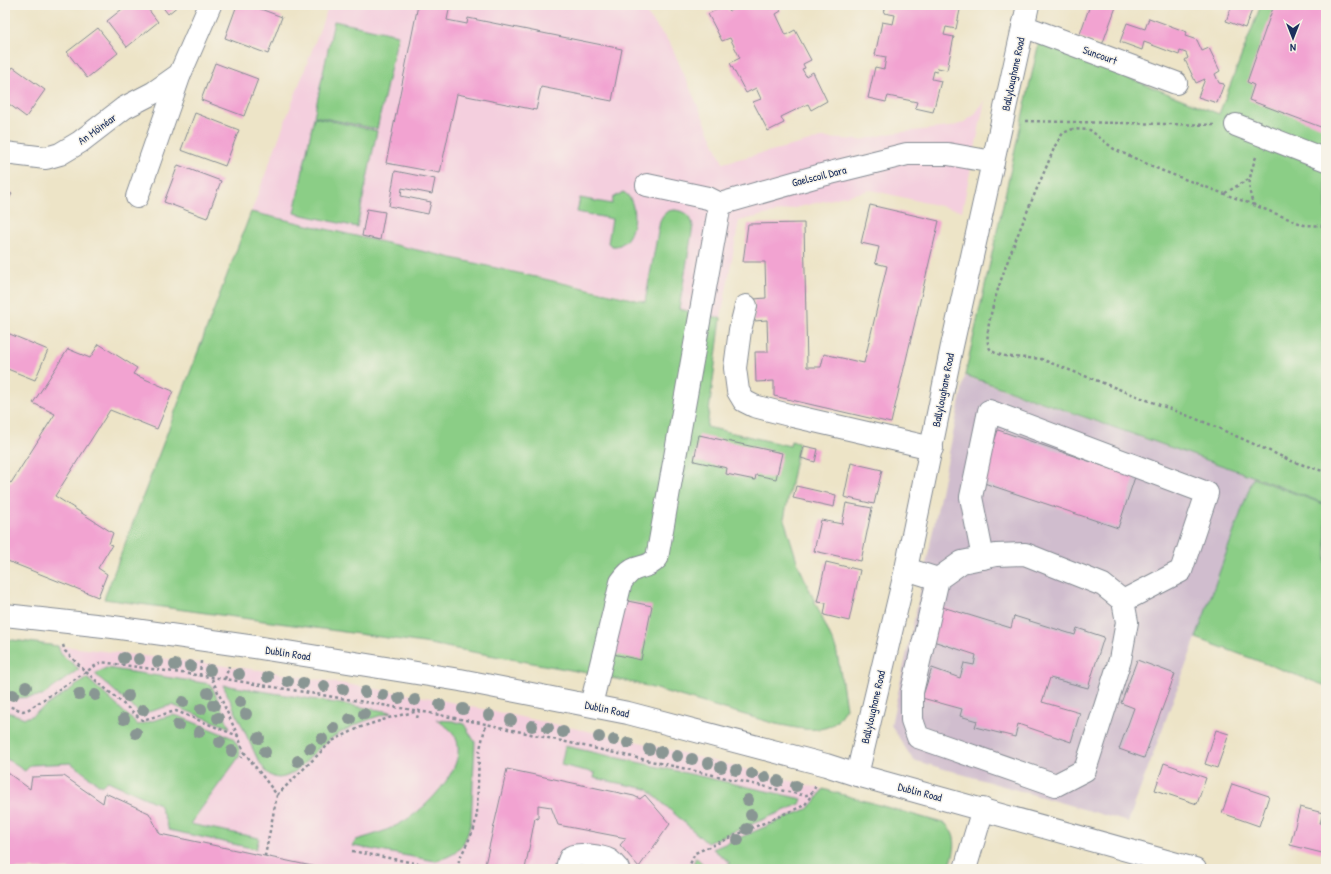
<svg xmlns="http://www.w3.org/2000/svg" width="1331" height="874" font-family="'Patrick Hand',sans-serif">
  <style>
    .built { fill: #f4cfde }
    .industrial { fill: #d0bdce }
    .green { fill: #8bce86; stroke: #537e72 }
    .building { fill: #f2a3d1 }
    .lines { fill: none; stroke-linecap: round; stroke-linejoin: round }
    .minor-casing { stroke: #848a92; stroke-width: 24 }
    .major-casing { stroke: #848a92; stroke-width: 24 }
    .path { stroke: #848a92; stroke-width: 2.5; stroke-dasharray: 3 3; stroke-linecap: butt }
    .minor { stroke: #fff; stroke-width: 22 }
    .major { stroke: #fff; stroke-width: 22 }
    .tree { fill: #899693 }
    .labels { text-anchor: middle; dominant-baseline: central; stroke-width: 3; stroke-linejoin: round; paint-order: stroke }
    .street-label { font-size: 11px; fill: #1b2f5e; stroke: #f7f3e8 }
  </style>
  <rect width="100%" height="100%" fill="#f7f3e8"/>
  <filter id="ink" filterUnits="userSpaceOnUse"><feTurbulence type="fractalNoise" baseFrequency=".025" numOctaves="2"/><feDisplacementMap in="SourceGraphic" scale="8" xChannelSelector="R" yChannelSelector="G"/><feConvolveMatrix kernelMatrix="1 2 1 2 8 2 1 2 1" color-interpolation-filters="sRGB"/></filter>
  <filter id="wash" filterUnits="userSpaceOnUse"><feTurbulence type="fractalNoise" baseFrequency=".012" numOctaves="4" result="noise"/><feDisplacementMap in="SourceGraphic" scale="16" xChannelSelector="R" yChannelSelector="G"/><feGaussianBlur stdDeviation="0.9" result="paint"/><feColorMatrix in="noise" values="0 0 0 0 0 0 0 0 0 0 0 0 0 0 0 0 0 1.4 0 .05"/><feComposite in="paint" operator="in"/></filter>
  <g filter="url(#wash)">
    <rect width="100%" height="100%" fill="#ede4c7"/>
    <g class="built">
      <path d="M329,5H640L671,45L723,163L822,138L861,140L893,133L950,127L963,123L974,115L985,100L962,211L871,190L739,221L721,318L251,212Z"/>
      <path d="M5,639L259,670L431,698L635,741L838,793L786,869H5Z"/>
    </g>
    <path class="industrial" d="M965,376L1253,477L1196,638L1128,822L913,760L891,725L920,593Z"/>
    <g class="green">
      <path d="M1261,5H1326V504L1249,475L965,375L1039,42L1219,114Z"/>
      <path d="M334,21L398,35L377,129L314,116Z"/>
      <path d="M314,117L377,131L357,227L294,213Z"/>
      <path d="M623,192C641,199 636,249 612,246L608,243L612,219L577,212L580,198L612,204L613,198Z"/>
      <path d="M675,210C685,211 692,217 693,226L679,309L721,318L707,427L790,446L791,441L799,443L784,519L798,564L836,649L839,664L846,708C843,712 840,717 837,721C822,736 793,727 776,724L639,684L598,675L424,643L104,599L251,212L645,302L660,221C663,213 668,210 675,210Z"/>
      <path d="M1253,478L1326,505V686L1196,638Z"/>
      <path d="M5,639L58,646L61,654L79,669L42,696L5,699Z"/>
      <path d="M106,668L211,684L230,728L172,705L141,714L95,674Z"/>
      <path d="M87,678L138,725L172,715L178,716L233,738L239,748L240,753L239,757L190,824L259,838L256,849L169,830L159,804L108,781L101,786L71,763L31,765L25,771L5,758V711L25,718L31,716Z"/>
      <path d="M223,685L392,712C364,720 336,731 316,751C306,761 294,777 279,778C268,778 262,766 257,758Z"/>
      <path d="M436,720L453,721L464,724L475,742L471,823L467,836L462,846L455,853L447,857L435,861L353,846L356,840C374,835 393,829 409,818C430,804 470,763 455,736C451,729 443,724 436,720Z"/>
      <path d="M565,746L802,799L800,804L707,843L647,789L594,778L595,773L561,765Z"/>
      <path d="M823,789L946,824C960,839 954,852 949,869H724L730,863L713,849L807,809L814,803Z"/>
      <path d="M696,857L708,869H691Z"/>
    </g>
    <g id="blocks">
      <g class="building">
        <path d="M127,5H145L158,22L127,47L107,21Z"/>
        <path d="M161,5H179L168,14Z"/>
        <path d="M237,5H250L282,17L268,54L225,38Z"/>
        <path d="M418,5H450L447,20L467,24L468,18L622,49L612,101L541,87L536,110L457,94L440,173L386,163Z"/>
        <path d="M726,5L729,11L742,5H778L781,11L776,14L786,35L795,30L811,60L803,64L805,68L802,69L806,76L813,72L827,101L811,110L808,104L781,117L784,123L768,131L753,102L761,99L756,88L746,93L730,63L740,58L730,38L722,41L708,14Z"/>
        <path d="M886,5H961L956,29L946,27L944,35L954,37L947,70L938,68L937,72L934,71L932,79L941,81L933,112L915,108L917,102L888,96L886,102L868,98L875,67L884,69L886,57L875,55L882,22L893,24L895,15L884,13Z"/>
        <path d="M1090,5H1110L1116,7L1102,45L1079,37Z"/>
        <path d="M1223,5H1254L1245,28L1226,21L1231,8Z"/>
        <path d="M1274,5H1326V129L1249,100L1254,85L1247,82Z"/>
        <path d="M1149,18L1187,32L1185,36L1197,40L1202,51L1209,48L1220,71L1215,74L1219,83L1224,84L1217,103L1198,97L1205,79L1196,83L1185,60L1188,58L1186,53L1180,51L1179,55L1144,42L1142,50L1120,42L1127,23L1145,29Z"/>
        <path d="M98,28L118,53L87,78L67,52Z"/>
        <path d="M215,63L258,79L244,116L201,100Z"/>
        <path d="M13,67L45,90L26,117L5,101V78Z"/>
        <path d="M195,113L239,130L225,166L181,150Z"/>
        <path d="M178,165L221,181L207,218L164,202Z"/>
        <path d="M395,171L435,179L432,194L402,188L401,196L431,202L428,214L389,206Z"/>
        <path d="M5,190L12,194L5,205Z"/>
        <path d="M870,205L939,221L891,423L774,396V381L756,382L755,352H768L767,320L754,321V299L766,298L765,262H743L748,224L804,223L807,367H821L824,354L864,363L887,266L875,263L879,247L861,243Z"/>
        <path d="M367,209L385,212L380,240L362,236Z"/>
        <path d="M5,332L48,350L35,380L5,368Z"/>
        <path d="M99,344L137,368L133,374L173,391L157,429L110,410L55,496L113,533L109,544L112,545L98,568L107,574L98,597L5,560V479L11,483L55,414L33,403L68,349L90,358Z"/>
        <path d="M998,430L1135,477L1118,528L981,482Z"/>
        <path d="M699,435L782,453L776,479L756,475L755,480L726,474L727,468L694,461Z"/>
        <path d="M804,446L818,449L815,462L801,458Z"/>
        <path d="M851,463L882,470L874,504L844,497Z"/>
        <path d="M796,486L836,495L834,507L793,498Z"/>
        <path d="M846,503L872,508L861,561L814,551L821,520L842,524Z"/>
        <path d="M826,562L860,570L849,621L824,615L826,603L817,602Z"/>
        <path d="M623,600L652,606L641,660L613,654Z"/>
        <path d="M936,605L1011,628L1014,616L1075,635L1077,628L1104,637L1088,688L1050,678L1042,702L1080,713L1071,742L1018,724L1015,737L975,727L977,721L960,716L962,709L922,698L932,668L960,678L964,663L974,665L976,655L927,639Z"/>
        <path d="M1137,660L1175,674L1144,758L1119,749L1134,708L1121,703Z"/>
        <path d="M1216,730L1229,734L1217,768L1205,764Z"/>
        <path d="M1164,763L1206,778L1197,804L1155,790Z"/>
        <path d="M507,769L634,796L640,799L645,795L670,824L639,867L620,845L626,838L558,825L551,807L538,805V819L535,818L525,869H484Z"/>
        <path d="M5,771L30,789L32,777L64,776L103,803L105,793L149,813L160,834L326,869H5Z"/>
        <path d="M1232,784L1269,796L1259,826L1222,813Z"/>
        <path d="M1300,807L1323,813L1320,823L1326,824V854L1290,845Z"/>
      </g>
    </g>
  </g>
  <g filter="url(#ink)">
    <use href="#blocks" fill-opacity="0" stroke="#848a92" stroke-width="1"/>
    <g class="lines">
      <g class="minor-casing">
        <g id="minor">
          <path d="M1023,26L1176,83"/>
          <path d="M1236,125L1326,160"/>
          <path d="M5,153L46,158L60,154L80,142L124,108L153,93L180,74L210,5"/>
          <path d="M647,185L708,198L720,204L818,176L907,154H948L993,162"/>
          <path d="M137,197L180,74"/>
          <path d="M746,306L740,330L735,368L738,391L744,401L754,406L793,416L932,448"/>
          <path d="M983,558L971,497L989,411L1207,493L1181,571L1123,601"/>
          <path d="M906,569L938,579L962,562L996,555L1025,554L1103,585L1123,601L1127,622L1120,660L1085,770L1056,785L918,737L912,720V692L938,579"/>
          <path d="M591,705L621,582C625,577 629,571 635,569C645,565 649,567 657,558L720,204"/>
          <path d="M857,775L906,569L952,346L1028,5"/>
          <path d="M567,869C568,865 568,860 571,857C575,852 603,857 609,860C612,862 615,866 618,869"/>
          <path d="M965,869L983,809"/>
        </g>
      </g>
      <g class="major-casing">
        <path id="major" d="M5,615L113,627L255,647L460,680L628,713L826,765L857,775L1195,869"/>
      </g>
      <g class="path">
        <path d="M1025,121L1214,125"/>
        <path d="M1256,157C1250,173 1246,189 1254,205L1304,225L1326,226"/>
        <path d="M1225,193L1249,179"/>
        <path d="M1254,205L1163,171L1114,149L1090,130L1073,129L1063,133L1055,146L1048,163C1037,189 972,332 991,350C1000,359 1028,357 1041,359L1209,424L1294,462L1326,472"/>
        <path d="M63,645L65,651L86,672L142,720L176,711L238,736L244,752L241,758"/>
        <path d="M200,676L201,661"/>
        <path d="M212,679L238,736"/>
        <path d="M225,679L229,666"/>
        <path d="M5,705L23,711L29,709L101,662L225,679L419,711L486,724L802,795C811,796 813,792 816,785"/>
        <path d="M244,752L277,795L265,856"/>
        <path d="M277,795L332,741L361,727L392,717L419,711L417,718"/>
        <path d="M352,851L446,869"/>
        <path d="M458,869L459,860L474,829L477,813L479,753L486,724"/>
        <path d="M688,869L695,853L805,805L812,794"/>
      </g>
      <use href="#minor" class="minor"/>
      <use href="#major" class="major"/>
    </g>
    <g class="tree">
      <circle cx="124" cy="658" r="6"/>
      <circle cx="139" cy="659" r="6"/>
      <circle cx="158" cy="662" r="6"/>
      <circle cx="175" cy="665" r="6"/>
      <circle cx="190" cy="666" r="6"/>
      <circle cx="210" cy="670" r="6"/>
      <circle cx="239" cy="674" r="6"/>
      <circle cx="268" cy="677" r="6"/>
      <circle cx="288" cy="681" r="6"/>
      <circle cx="303" cy="683" r="6"/>
      <circle cx="324" cy="686" r="6"/>
      <circle cx="26" cy="687" r="6"/>
      <circle cx="343" cy="689" r="6"/>
      <circle cx="365" cy="692" r="6"/>
      <circle cx="208" cy="693" r="6"/>
      <circle cx="79" cy="694" r="6"/>
      <circle cx="13" cy="695" r="6"/>
      <circle cx="95" cy="695" r="6"/>
      <circle cx="383" cy="695" r="6"/>
      <circle cx="128" cy="696" r="6"/>
      <circle cx="399" cy="698" r="6"/>
      <circle cx="415" cy="700" r="6"/>
      <circle cx="183" cy="702" r="6"/>
      <circle cx="240" cy="702" r="6"/>
      <circle cx="214" cy="705" r="6"/>
      <circle cx="440" cy="705" r="6"/>
      <circle cx="201" cy="709" r="6"/>
      <circle cx="463" cy="709" r="6"/>
      <circle cx="143" cy="710" r="6"/>
      <circle cx="246" cy="714" r="6"/>
      <circle cx="364" cy="714" r="6"/>
      <circle cx="489" cy="715" r="6"/>
      <circle cx="218" cy="718" r="6"/>
      <circle cx="124" cy="719" r="6"/>
      <circle cx="350" cy="719" r="6"/>
      <circle cx="511" cy="720" r="6"/>
      <circle cx="178" cy="725" r="6"/>
      <circle cx="532" cy="726" r="6"/>
      <circle cx="334" cy="728" r="6"/>
      <circle cx="548" cy="728" r="6"/>
      <circle cx="199" cy="732" r="6"/>
      <circle cx="563" cy="732" r="6"/>
      <circle cx="136" cy="733" r="6"/>
      <circle cx="599" cy="737" r="6"/>
      <circle cx="259" cy="738" r="6"/>
      <circle cx="322" cy="739" r="6"/>
      <circle cx="614" cy="740" r="6"/>
      <circle cx="220" cy="742" r="6"/>
      <circle cx="628" cy="743" r="6"/>
      <circle cx="310" cy="748" r="6"/>
      <circle cx="649" cy="749" r="6"/>
      <circle cx="232" cy="751" r="6"/>
      <circle cx="265" cy="752" r="6"/>
      <circle cx="661" cy="752" r="6"/>
      <circle cx="677" cy="756" r="6"/>
      <circle cx="692" cy="759" r="6"/>
      <circle cx="298" cy="761" r="6"/>
      <circle cx="708" cy="763" r="6"/>
      <circle cx="721" cy="767" r="6"/>
      <circle cx="736" cy="770" r="6"/>
      <circle cx="752" cy="774" r="6"/>
      <circle cx="765" cy="777" r="6"/>
      <circle cx="778" cy="781" r="6"/>
      <circle cx="796" cy="786" r="6"/>
      <circle cx="748" cy="800" r="6"/>
      <circle cx="751" cy="815" r="6"/>
      <circle cx="747" cy="829" r="6"/>
      <circle cx="738" cy="840" r="6"/>
    </g>
  </g>
  <g class="labels">
    <g class="street-label">
      <text transform="translate(1100 55) rotate(20)">Suncourt</text>
      <text transform="translate(1013 74) rotate(-78)">Ballyloughane Road</text>
      <text transform="translate(97 129) rotate(-36)">An Móinéar</text>
      <text transform="translate(819 176) rotate(-14)">Gaelscoil Dara</text>
      <text transform="translate(943 390) rotate(-79)">Ballyloughane Road</text>
      <text transform="translate(288 653) rotate(9)">Dublin Road</text>
      <text transform="translate(873 707) rotate(-77)">Ballyloughane Road</text>
      <text transform="translate(607 709) rotate(12)">Dublin Road</text>
      <text transform="translate(920 792) rotate(15)">Dublin Road</text>
    </g>
  </g>
  <rect width="1331" height="874" fill="none" stroke="#f7f3e8" stroke-width="20"/>
  <g transform="translate(1293 38) rotate(180)" stroke="#f7f3e8" stroke-width="3" paint-order="stroke">
  <path d="M0-3L7 15L0 10L-7 15Z" fill="#1b2f5e"/>
  <text y="-6" font-size="11" font-weight="bold" text-anchor="middle" fill="#1b2f5e">N</text>
  </g>
</svg>
